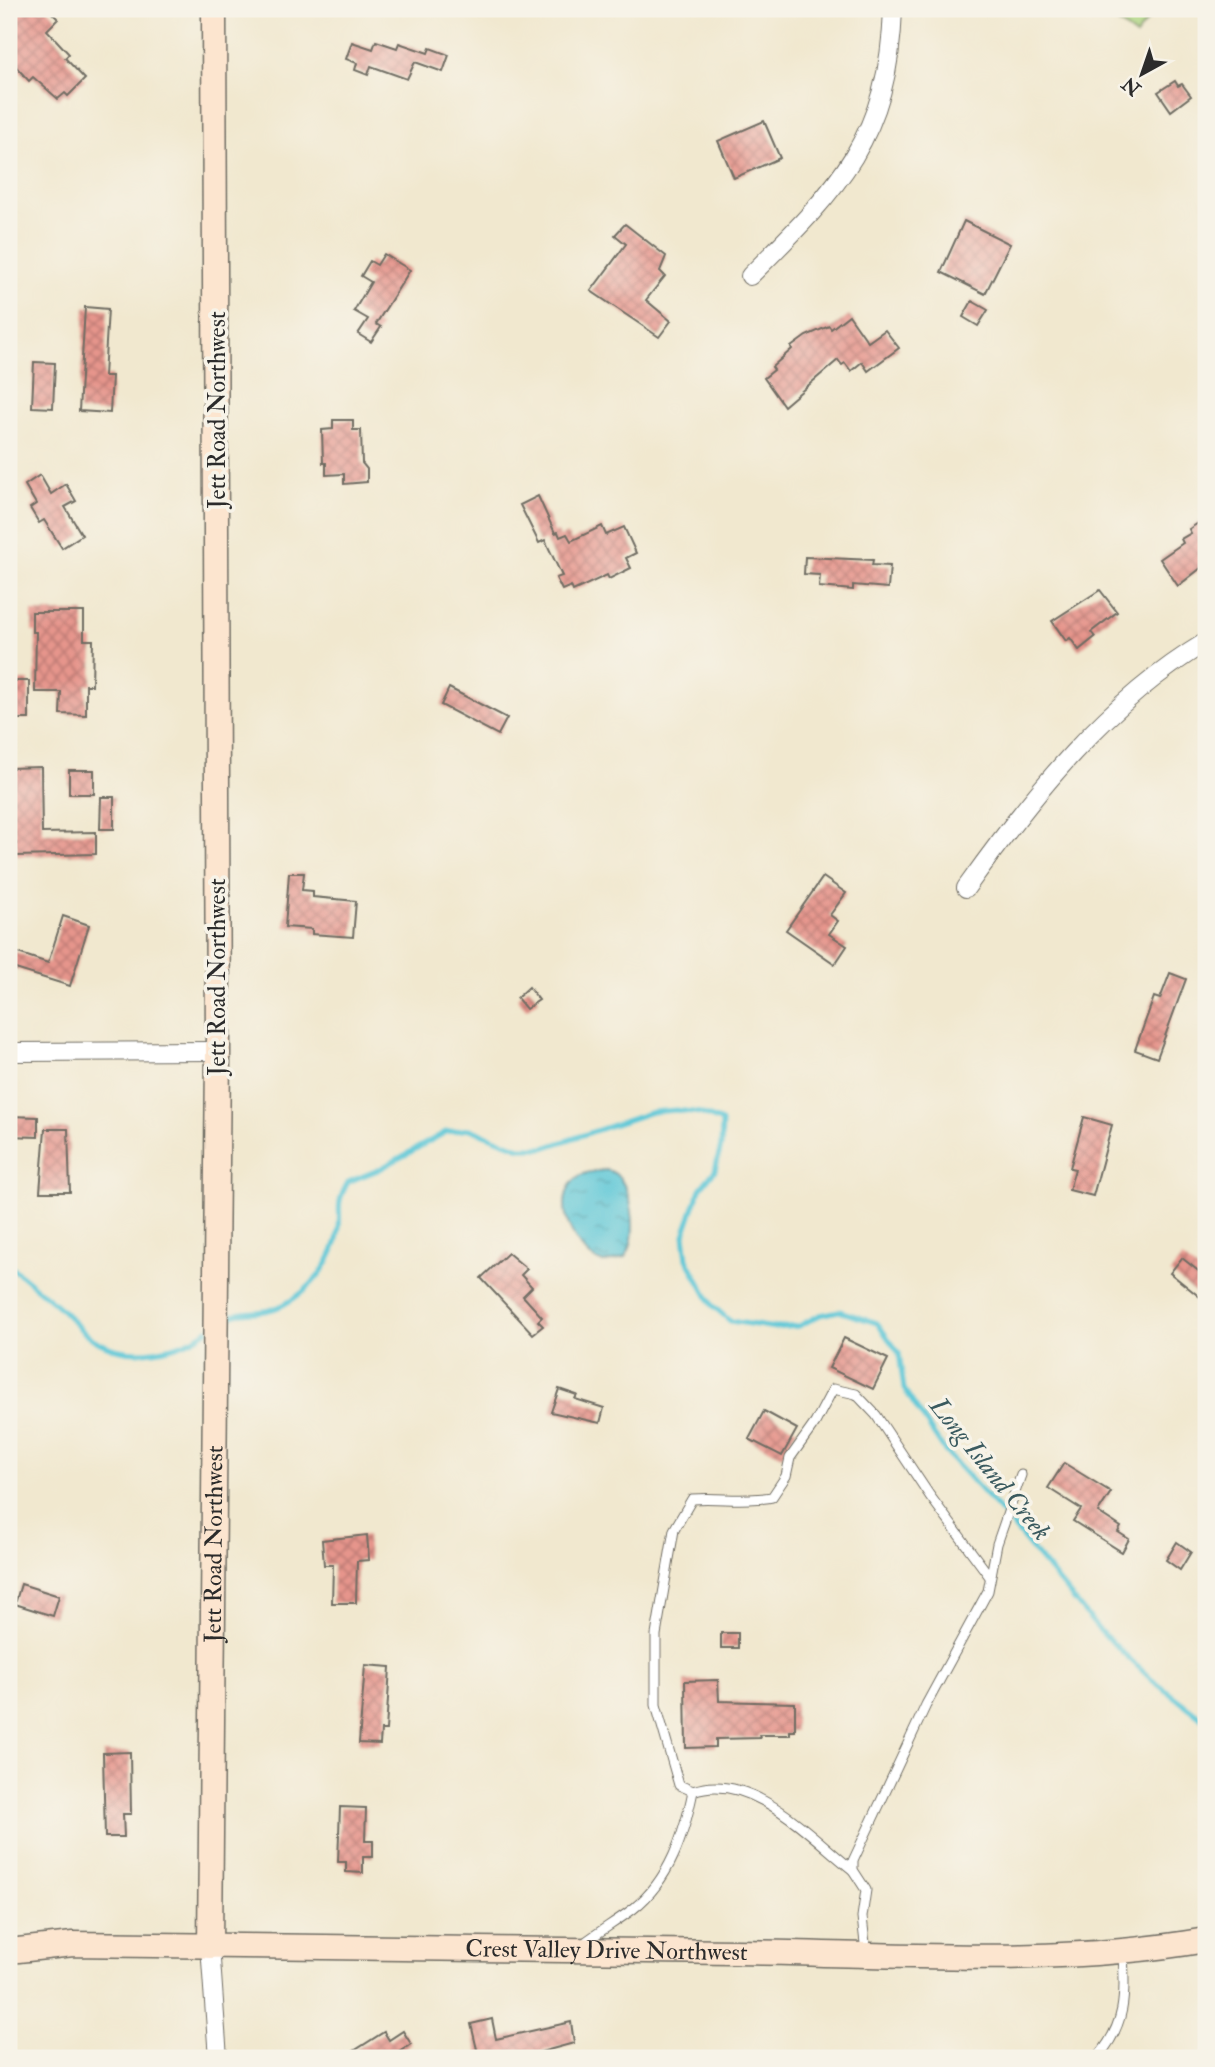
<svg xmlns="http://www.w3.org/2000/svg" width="1215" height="2067" font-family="'IM FELL Double Pica',serif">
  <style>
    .garden { fill: #add580; stroke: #6c8056; stroke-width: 2 }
    .water { fill: url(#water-ripples); stroke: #447981; stroke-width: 2 }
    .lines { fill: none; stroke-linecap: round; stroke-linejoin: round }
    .stream { stroke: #5dc7d7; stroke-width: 5 }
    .building { fill: url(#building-cross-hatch) }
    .lane-casing { stroke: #706d64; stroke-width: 11 }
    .street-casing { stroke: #706d64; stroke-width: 20 }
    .secondary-casing { stroke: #706d64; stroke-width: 27 }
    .lane { stroke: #fff; stroke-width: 9 }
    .street { stroke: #fff; stroke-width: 18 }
    .secondary { stroke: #fce5cf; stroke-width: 24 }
    .labels { text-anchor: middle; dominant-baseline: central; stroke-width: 7; stroke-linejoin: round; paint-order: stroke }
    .street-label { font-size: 24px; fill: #2b2b2b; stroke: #f7f3e8 }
    .water-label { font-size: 26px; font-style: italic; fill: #3a5a5f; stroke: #f7f3e8 }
  </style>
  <defs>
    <pattern id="water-ripples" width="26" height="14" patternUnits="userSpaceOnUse" patternTransform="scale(1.75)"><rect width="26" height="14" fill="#5dc7d7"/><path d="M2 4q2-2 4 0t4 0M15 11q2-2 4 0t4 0" fill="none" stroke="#4da2af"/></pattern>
    <pattern id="building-cross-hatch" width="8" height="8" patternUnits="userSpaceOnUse" patternTransform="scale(1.75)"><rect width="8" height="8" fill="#e6958c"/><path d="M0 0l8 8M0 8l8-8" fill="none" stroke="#bb7a73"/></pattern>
  </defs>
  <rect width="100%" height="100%" fill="#f7f3e8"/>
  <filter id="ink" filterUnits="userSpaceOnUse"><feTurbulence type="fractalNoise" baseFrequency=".0143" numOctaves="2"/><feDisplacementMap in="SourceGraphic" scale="14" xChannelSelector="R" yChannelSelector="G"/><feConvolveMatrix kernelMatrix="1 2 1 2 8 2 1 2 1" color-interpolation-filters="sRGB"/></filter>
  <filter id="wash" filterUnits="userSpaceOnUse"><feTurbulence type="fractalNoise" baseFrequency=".00686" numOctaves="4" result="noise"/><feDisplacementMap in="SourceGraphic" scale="28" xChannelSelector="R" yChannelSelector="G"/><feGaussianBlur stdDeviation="1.57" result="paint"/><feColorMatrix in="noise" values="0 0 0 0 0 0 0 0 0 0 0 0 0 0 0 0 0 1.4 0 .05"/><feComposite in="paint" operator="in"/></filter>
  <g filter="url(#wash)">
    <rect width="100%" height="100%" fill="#f1e8cf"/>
    <path class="garden" d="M1120,9H1155L1136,36L1113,19Z"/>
    <path class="water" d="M606,1170C633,1173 641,1241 624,1258L604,1263C574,1255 548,1198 579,1176C586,1172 598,1171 606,1170Z"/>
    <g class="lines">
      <g class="stream">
        <path d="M9,1265C27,1281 46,1295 63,1311C75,1323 84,1335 100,1343C133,1360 179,1351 208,1330"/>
        <path d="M222,1321C242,1306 258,1318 283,1305C312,1290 336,1260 339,1228C341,1204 335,1206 348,1182L378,1170L446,1132L470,1129L520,1148H544L652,1112L676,1110L700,1113L722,1122L721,1146L715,1170L700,1189L684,1235L687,1259L712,1305L730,1321L775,1328L799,1326L820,1315L839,1311L877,1323L899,1353L904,1389L944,1450L1001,1512L1099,1630L1152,1680L1206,1721"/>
      </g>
    </g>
    <g id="blocks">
      <g class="building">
        <path d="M16,9H48L58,19L47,30L69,54L65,58L85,79L68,96L65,93L58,99L33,77L29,81L9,59V15Z"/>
        <path d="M376,41L397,48L399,43L428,53L430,48L449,55L443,72L415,62L407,79L371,66L368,75L355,70L357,63L346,59L352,42L373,49Z"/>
        <path d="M1175,81L1178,86L1182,84L1191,96L1171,111L1158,92Z"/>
        <path d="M764,121L780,158L734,178L718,141Z"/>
        <path d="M964,221L1010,244L985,294L941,272Z"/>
        <path d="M625,224L666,256L660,271L665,276L646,300L671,321L659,337L591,291L626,244L615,235Z"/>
        <path d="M384,254L410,270L376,324L381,327L371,342L358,334L368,319L354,311L371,282L361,276L370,261L377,265Z"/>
        <path d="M972,301L988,310L978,326L963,317Z"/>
        <path d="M85,307L108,309L104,376H112L110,413L79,411Z"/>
        <path d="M849,315L868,342L885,330L899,348L868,371L862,362L851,371L845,363L842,365L838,360L784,406L764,378L774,370L772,367L792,349L791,347L806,336L829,326L831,329Z"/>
        <path d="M34,362L55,363L53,408L32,407Z"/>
        <path d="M333,420H353V430H361L362,463L367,469V482L344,484V474L326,475V463H323L322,430L333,429Z"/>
        <path d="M40,475L51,494L66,484L76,501L65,507L82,535L62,548L44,520L39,523L30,508L36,504L25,485Z"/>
        <path d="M538,496L555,533L558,532L560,537L567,534L571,541L602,526L606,535L624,527L636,553L626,558L631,568L609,579L607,575L573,591L571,586L562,590L556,578L562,576L545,540L539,543L520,505Z"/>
        <path d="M1206,518V564L1178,586L1160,559L1183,543L1181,539L1191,533L1189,529Z"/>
        <path d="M805,557L873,560L872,565L890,566L888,588L853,585V590L819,587L820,575L804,574Z"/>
        <path d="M1100,590L1117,612L1091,632L1095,637L1079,650L1070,638L1066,641L1052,621Z"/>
        <path d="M32,612H84V640H93L92,685H86V715L60,714L61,692H35L36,632H32Z"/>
        <rect x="9" y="681" width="20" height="38"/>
        <path d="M449,688L507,718L498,735L441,705Z"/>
        <path d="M41,767L42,833L96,832V854L16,856V843H9V768Z"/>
        <rect x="69" y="770" width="25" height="24"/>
        <path d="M101,797H114V829H100Z"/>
        <path d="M289,873H304L302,890L313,891V897L356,901L353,937L312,934V929L285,927Z"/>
        <path d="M823,877L846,893L830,915L838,921L829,934L847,946L835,964L786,930Z"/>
        <path d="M63,916L89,925L70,986L9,967V950L48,963Z"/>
        <path d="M1170,973L1186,979L1157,1058L1135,1050L1154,997L1160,999Z"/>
        <path d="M529,987L539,1000L526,1009L517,998Z"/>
        <path d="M9,1116L38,1117V1137L9,1136Z"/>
        <path d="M1084,1117L1112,1125L1093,1196L1069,1190L1075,1169L1070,1168Z"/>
        <path d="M45,1129H68L70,1192H40Z"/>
        <path d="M508,1253L527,1269L521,1275L532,1287L523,1296L542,1317L538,1321L543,1326L533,1334L481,1278Z"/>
        <path d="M1182,1258L1206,1277V1302L1170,1273Z"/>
        <path d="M844,1338L888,1359L873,1389L829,1368Z"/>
        <path d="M559,1389L577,1395L575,1399L604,1408L600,1423L551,1412Z"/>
        <path d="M764,1411L797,1429L782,1456L749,1439Z"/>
        <path d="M1064,1463L1111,1492L1098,1512L1121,1527L1118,1532L1129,1539L1122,1552L1073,1521L1081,1509L1048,1488Z"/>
        <path d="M367,1535L369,1560L357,1561L356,1603H332L333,1565H324L322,1540Z"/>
        <path d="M1177,1542L1191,1552L1180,1570L1166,1560Z"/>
        <path d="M21,1584L59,1596L53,1616L15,1604Z"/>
        <rect x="721" y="1633" width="17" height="15"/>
        <path d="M365,1665L390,1667L386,1730H381L380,1744L359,1743Z"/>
        <path d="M718,1680L719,1701L795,1703V1731H790V1735H759L760,1738L716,1739V1747L686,1748L685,1681Z"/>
        <path d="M130,1752L131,1814H123L124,1837H105L103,1753Z"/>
        <path d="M340,1807L366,1808L365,1841H373V1857H363V1873L346,1872V1862H338Z"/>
        <path d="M492,2019L496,2039L571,2022L574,2043L519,2058H479L471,2024Z"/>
        <path d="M403,2031L411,2044L399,2052L403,2058H343L384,2032L389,2040Z"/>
      </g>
    </g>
  </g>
  <g filter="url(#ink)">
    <use href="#blocks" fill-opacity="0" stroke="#706d64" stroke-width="2"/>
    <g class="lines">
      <g class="lane-casing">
        <g id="lane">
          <path d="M693,1791L679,1785L656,1705V1635L674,1530L692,1499C718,1497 746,1502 772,1497L786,1476L790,1458L815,1423L833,1389L856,1394L876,1415L930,1496L990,1577"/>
          <path d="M584,1943C600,1931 617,1921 633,1909C670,1880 684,1835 693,1791C751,1770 811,1837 853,1870"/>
          <path d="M866,1952L862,1917L866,1890L853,1870V1861L926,1705L988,1591L997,1544L1021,1475"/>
          <path d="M1097,2058C1127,2023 1125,1996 1123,1952"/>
        </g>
      </g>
      <g class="street-casing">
        <g id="street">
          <path d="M750,276C837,189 889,139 893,9"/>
          <path d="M966,888C1033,794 1106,702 1206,642"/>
          <path d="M9,1052L218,1051"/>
          <path d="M210,1946L218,2058"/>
        </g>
      </g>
      <g class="secondary-casing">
        <g id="secondary">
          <path id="s1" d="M210,1946L218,1051L214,9"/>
          <path id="s2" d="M9,1951L73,1944C293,1947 513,1948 734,1952C891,1954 1051,1967 1206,1940"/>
        </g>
      </g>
      <use href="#lane" class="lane"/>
      <use href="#street" class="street"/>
      <use href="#secondary" class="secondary"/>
    </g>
  </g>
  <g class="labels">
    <g class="street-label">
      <text transform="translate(217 410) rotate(-90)">Jett Road Northwest</text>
      <text transform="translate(217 977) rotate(-90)">Jett Road Northwest</text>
      <text stroke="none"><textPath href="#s1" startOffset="402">Jett Road Northwest</textPath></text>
      <text stroke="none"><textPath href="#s2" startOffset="598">Crest Valley Drive Northwest</textPath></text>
    </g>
    <g class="water-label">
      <text transform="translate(990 1469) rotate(51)">Long Island Creek</text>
    </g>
  </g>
  <rect width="1215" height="2067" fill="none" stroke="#f7f3e8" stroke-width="35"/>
  <g transform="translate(1142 74) rotate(220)" stroke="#f7f3e8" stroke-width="5" paint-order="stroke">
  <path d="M0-5L12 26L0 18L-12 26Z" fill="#2b2b2b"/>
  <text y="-10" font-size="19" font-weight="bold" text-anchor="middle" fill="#2b2b2b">N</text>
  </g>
</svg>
